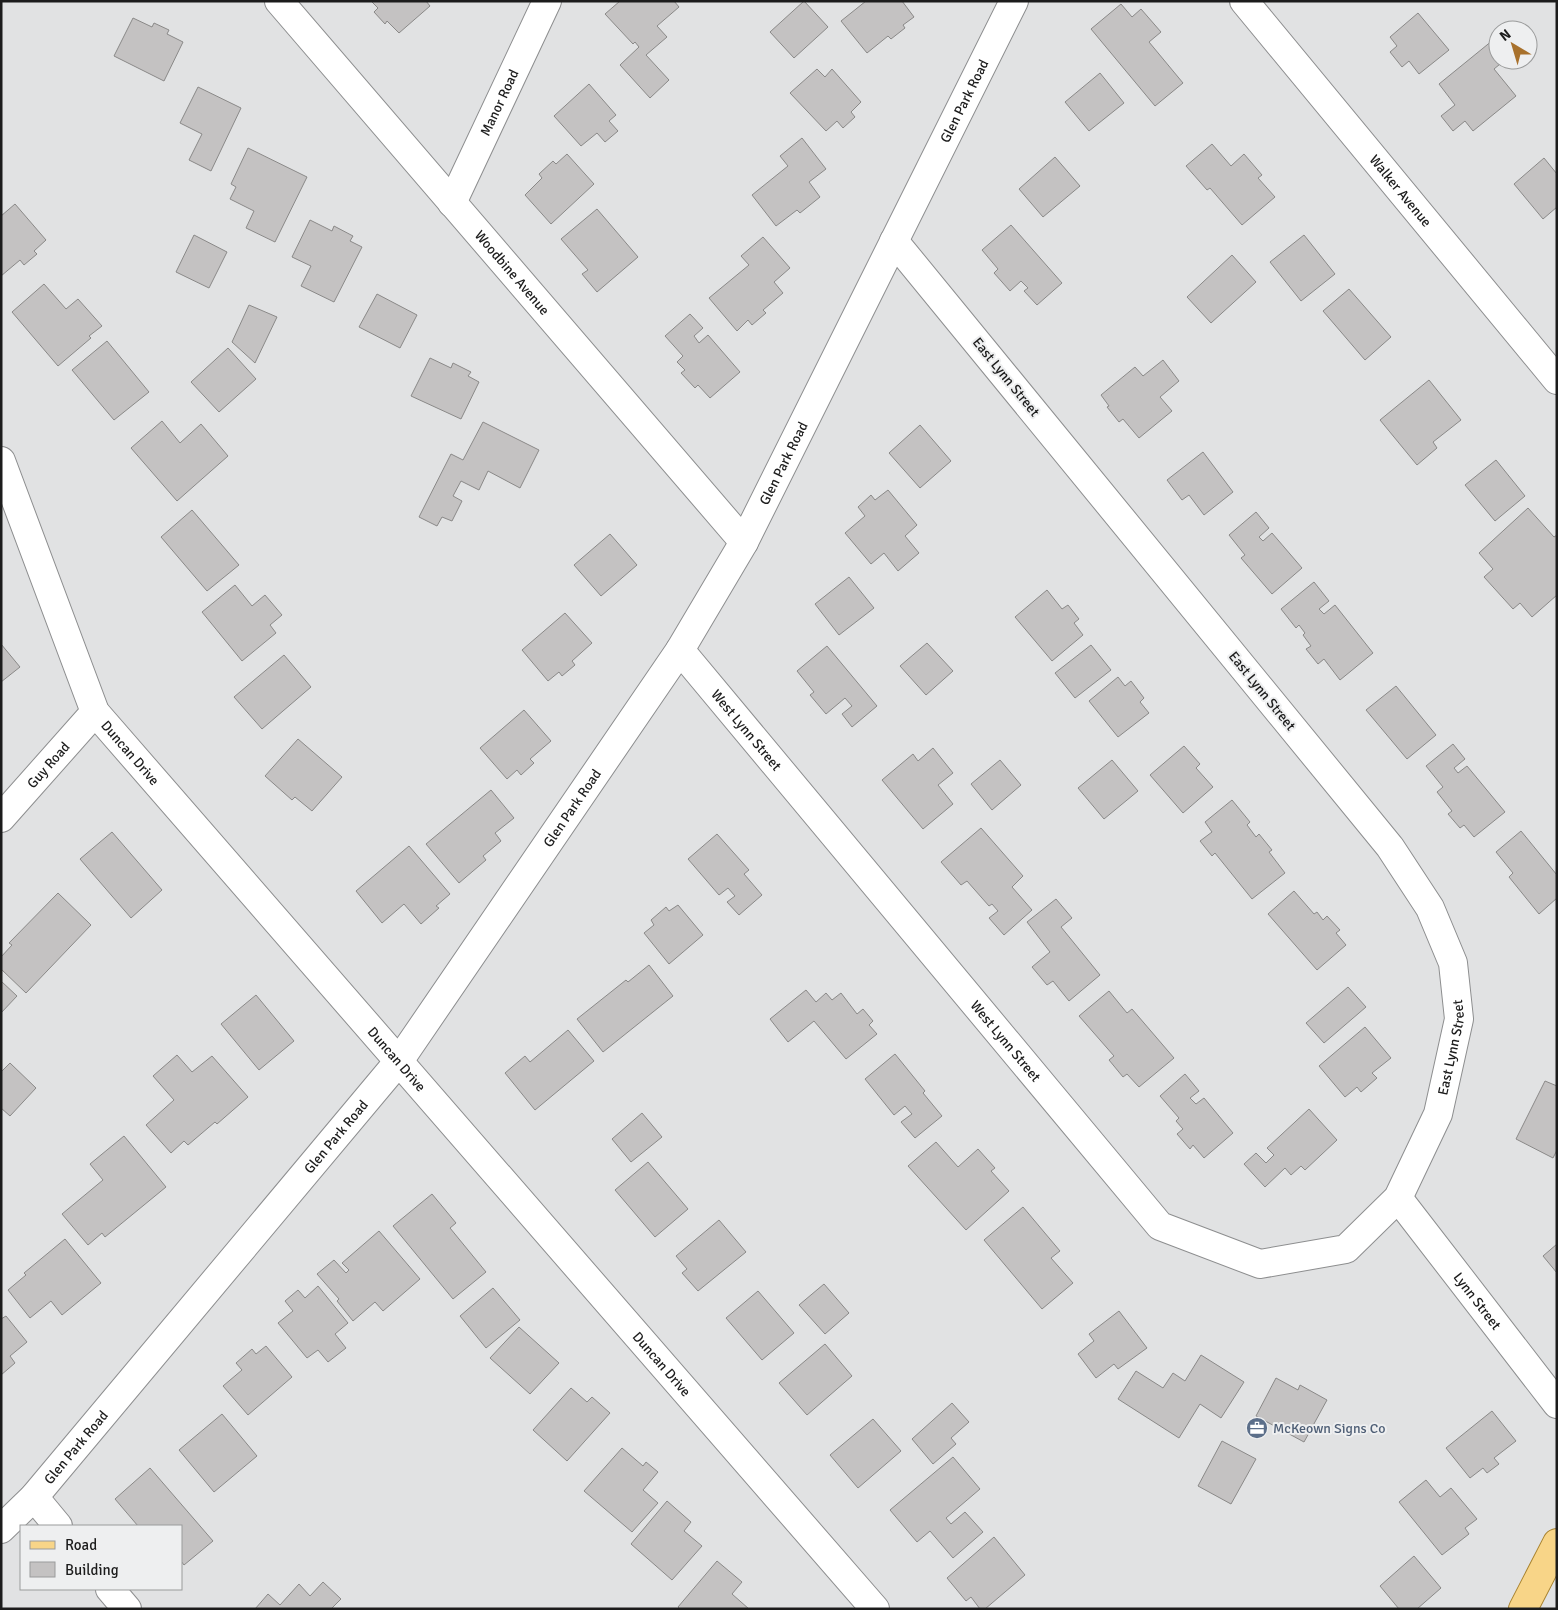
<svg xmlns="http://www.w3.org/2000/svg" width="1558" height="1610" font-family="Signika,sans-serif">
  <style>
    .building { fill: #c4c2c2; stroke: #8a8988 }
    .lines { fill: none; stroke-linecap: round; stroke-linejoin: round }
    .minor-casing { stroke: #8d8e8f; stroke-width: 30 }
    .major-casing { stroke: #a8822e; stroke-width: 30 }
    .minor { stroke: #fff; stroke-width: 28 }
    .major { stroke: #f8d588; stroke-width: 28 }
    .labels { text-anchor: middle; dominant-baseline: central; stroke-width: 4; stroke-linejoin: round; paint-order: stroke }
    .street-label { font-size: 14px; fill: #1c1c1c; stroke: #eeeff0 }
    .service-label { font-size: 14px; fill: #4e5e75; stroke: #eeeff0; text-anchor: start }
  </style>
  <rect width="100%" height="100%" fill="#e1e2e3"/>
  <g class="building">
    <path d="M371,1H426L430,6L399,33L387,21L385,24L374,12L378,8Z"/>
    <path d="M620,1H674L679,7L657,26L667,37L646,55L669,80L650,98L620,65L639,47L635,42L633,44L605,14Z"/>
    <path d="M804,1L828,27L794,58L770,32Z"/>
    <path d="M866,1H902L914,17L903,25L905,28L891,39L888,36L867,53L841,21Z"/>
    <path d="M1121,4L1132,17L1141,9L1161,32L1149,42L1183,83L1155,106L1091,29Z"/>
    <path d="M1418,13L1449,50L1419,74L1409,61L1402,67L1390,52L1397,46L1390,37Z"/>
    <path d="M133,18L152,27L154,23L169,30L167,34L183,42L164,81L114,56Z"/>
    <path d="M1498,36V60H1505L1494,69L1516,96L1473,131L1465,121L1453,131L1441,116L1455,105L1439,84Z"/>
    <path d="M817,69L825,77L832,69L861,102L851,112L855,117L843,128L837,121L826,131L790,93Z"/>
    <path d="M1100,73L1124,103L1089,131L1065,102Z"/>
    <path d="M589,84L616,115L609,121L618,131L605,142L597,133L581,146L554,116Z"/>
    <path d="M198,87L241,108L211,171L189,160L202,134L180,123Z"/>
    <path d="M802,138L826,169L809,182L820,197L800,213L797,210L776,226L752,195L788,166L780,156Z"/>
    <path d="M1212,144L1231,166L1244,154L1262,175L1258,178L1275,197L1242,225L1210,188L1207,190L1186,166Z"/>
    <path d="M248,148L307,177L275,242L246,228L254,211L230,199L236,187L231,184Z"/>
    <path d="M567,154L594,184L551,224L525,195L542,178L539,174L553,161L556,164Z"/>
    <path d="M1055,157L1080,186L1043,217L1019,189Z"/>
    <path d="M1544,158L1557,174V207L1543,219L1514,184Z"/>
    <path d="M15,204L46,240L34,251L37,254L24,265L20,260L1,276V216Z"/>
    <path d="M597,209L638,257L597,292L582,274L588,270L561,239Z"/>
    <path d="M310,220L332,231L334,226L353,236L350,241L362,247L334,302L301,286L311,266L292,257Z"/>
    <path d="M1011,225L1062,283L1037,305L1024,291L1028,288L1021,281L1010,291L994,273L998,269L982,250Z"/>
    <path d="M194,235L227,252L209,288L176,272Z"/>
    <path d="M1304,235L1335,274L1301,301L1270,262Z"/>
    <path d="M763,237L790,268L774,282L783,293L763,310L766,313L752,325L748,320L737,331L709,298L749,265L741,256Z"/>
    <path d="M1232,255L1256,282L1211,323L1187,297Z"/>
    <path d="M44,284L66,309L78,299L102,326L89,336L91,338L58,366L12,312Z"/>
    <path d="M1349,289L1391,337L1365,360L1323,311Z"/>
    <path d="M377,294L417,315L400,348L359,327Z"/>
    <path d="M249,305L277,317L255,363L232,342Z"/>
    <path d="M690,314L703,328L694,336L699,343L708,335L740,372L710,398L698,385L695,388L681,373L685,370L677,362L683,356L665,336Z"/>
    <path d="M107,341L149,392L114,420L72,370Z"/>
    <path d="M228,348L256,379L219,412L191,382Z"/>
    <path d="M430,358L451,368L453,363L471,372L468,376L479,382L461,419L411,396Z"/>
    <path d="M1163,360L1179,381L1160,397L1172,411L1139,438L1123,419L1119,422L1107,407L1109,406L1101,395L1135,367L1143,376Z"/>
    <path d="M1429,380L1461,420L1433,442L1437,448L1417,465L1380,420Z"/>
    <path d="M162,421L180,443L201,424L228,456L177,501L131,448Z"/>
    <path d="M483,422L539,450L520,488L488,471L479,490L461,481L453,496L462,501L452,521L442,517L437,526L419,517L451,454L463,460Z"/>
    <path d="M920,425L951,461L920,488L889,453Z"/>
    <path d="M1203,452L1233,492L1204,515L1189,495L1182,500L1167,480Z"/>
    <path d="M1496,460L1525,496L1495,521L1465,485Z"/>
    <path d="M888,490L917,525L905,536L919,553L898,571L884,553L871,564L845,533L865,516L858,507L871,495L875,500Z"/>
    <path d="M1528,508L1554,537L1557,535V595L1532,617L1520,603L1513,609L1484,577L1493,569L1479,553Z"/>
    <path d="M192,510L239,565L207,591L161,537Z"/>
    <path d="M1256,512L1269,528L1259,537L1263,541L1272,533L1302,568L1272,594L1241,558L1245,555L1229,535Z"/>
    <path d="M610,534L637,565L601,596L574,565Z"/>
    <path d="M849,577L874,608L839,635L815,604Z"/>
    <path d="M1314,582L1329,601L1319,609L1324,614L1335,605L1373,653L1340,680L1324,659L1318,664L1306,649L1311,646L1303,635L1305,633L1299,625L1296,628L1281,609Z"/>
    <path d="M235,585L252,606L265,595L282,615L270,625L276,633L242,661L202,612Z"/>
    <path d="M1047,590L1062,609L1068,605L1079,619L1074,623L1083,635L1052,661L1015,617Z"/>
    <path d="M565,613L592,643L572,661L575,665L562,676L559,672L548,681L522,650Z"/>
    <path d="M927,643L953,671L926,695L900,666Z"/>
    <path d="M1,644L20,667L1,682Z"/>
    <path d="M1091,645L1111,670L1075,698L1055,673Z"/>
    <path d="M827,646L877,706L852,727L842,714L852,706L845,698L826,714L810,695L814,692L797,671Z"/>
    <path d="M284,655L311,687L262,729L234,697Z"/>
    <path d="M1118,677L1125,686L1131,681L1144,698L1140,702L1149,713L1118,737L1089,701Z"/>
    <path d="M1396,686L1436,735L1407,759L1366,710Z"/>
    <path d="M524,710L551,741L530,759L534,763L521,775L517,770L507,779L480,748Z"/>
    <path d="M298,739L342,777L312,811L295,797L292,800L265,776Z"/>
    <path d="M1453,744L1465,759L1454,768L1458,773L1467,766L1505,812L1474,837L1464,825L1460,828L1448,814L1452,811L1437,792L1443,787L1426,766Z"/>
    <path d="M1184,746L1200,764L1196,768L1213,787L1183,813L1150,775Z"/>
    <path d="M933,748L953,773L938,785L953,804L923,829L882,780L913,754L918,761Z"/>
    <path d="M1000,760L1021,785L992,810L971,784Z"/>
    <path d="M1112,760L1138,791L1104,819L1078,788Z"/>
    <path d="M491,790L514,818L495,833L501,841L483,856L486,860L459,883L426,844Z"/>
    <path d="M1232,800L1250,822L1247,825L1256,837L1259,834L1272,850L1269,852L1285,873L1252,899L1215,853L1212,856L1200,841L1212,832L1205,822Z"/>
    <path d="M981,828L1023,876L1012,887L1032,910L1004,935L989,918L998,911L992,904L989,906L967,881L961,885L941,862Z"/>
    <path d="M1521,831L1557,875V898L1539,914L1509,877L1513,873L1496,852Z"/>
    <path d="M112,832L162,890L131,918L80,859Z"/>
    <path d="M717,834L749,870L744,874L762,895L739,915L727,902L735,896L728,888L719,895L688,859Z"/>
    <path d="M409,846L450,894L436,906L439,908L421,924L404,904L382,923L356,891Z"/>
    <path d="M1294,891L1314,914L1317,912L1323,920L1327,916L1340,930L1336,933L1346,945L1317,970L1268,914Z"/>
    <path d="M58,893L91,925L26,993L1,969V957L12,945L9,943Z"/>
    <path d="M1056,899L1072,918L1061,927L1100,975L1069,1001L1053,981L1047,985L1032,967L1050,952L1027,922Z"/>
    <path d="M678,905L703,935L669,964L644,933L654,925L651,920L666,907L669,911Z"/>
    <path d="M649,965L673,996L603,1052L577,1019L626,980L628,982Z"/>
    <path d="M1,981L17,996L1,1013Z"/>
    <path d="M1348,987L1366,1007L1324,1043L1306,1023Z"/>
    <path d="M806,990L816,1002L826,993L832,1000L841,993L857,1014L863,1009L873,1021L869,1025L877,1034L846,1059L814,1021L788,1042L770,1019Z"/>
    <path d="M1109,991L1127,1013L1132,1009L1174,1058L1139,1087L1127,1074L1123,1077L1109,1060L1114,1056L1079,1016Z"/>
    <path d="M256,995L294,1041L259,1070L221,1024Z"/>
    <path d="M1365,1027L1391,1058L1372,1073L1377,1078L1361,1092L1357,1087L1345,1097L1319,1066Z"/>
    <path d="M568,1030L594,1061L535,1110L505,1073L525,1056L530,1062Z"/>
    <path d="M895,1054L925,1091L923,1093L942,1116L915,1138L901,1122L912,1114L905,1106L894,1115L865,1079Z"/>
    <path d="M177,1055L192,1072L212,1056L248,1097L217,1124L215,1122L188,1145L184,1141L171,1153L146,1125L174,1100L153,1076Z"/>
    <path d="M10,1063L36,1088L10,1116L1,1108V1072Z"/>
    <path d="M1185,1074L1199,1091L1190,1098L1196,1104L1204,1098L1233,1133L1204,1158L1193,1145L1190,1149L1177,1134L1183,1129L1176,1121L1179,1118L1160,1096Z"/>
    <path d="M1545,1081L1557,1086V1150L1553,1158L1516,1139Z"/>
    <path d="M1309,1109L1337,1140L1305,1170L1301,1166L1291,1175L1285,1168L1265,1187L1244,1164L1256,1153L1266,1163L1274,1155L1267,1148Z"/>
    <path d="M642,1113L662,1137L631,1162L612,1139Z"/>
    <path d="M124,1136L166,1187L105,1237L102,1233L88,1245L62,1214L103,1180L90,1164Z"/>
    <path d="M936,1142L958,1167L978,1149L995,1168L991,1171L1009,1191L966,1230L908,1166Z"/>
    <path d="M648,1162L688,1209L655,1237L615,1190Z"/>
    <path d="M432,1194L456,1223L450,1228L486,1272L453,1299L393,1226Z"/>
    <path d="M1023,1207L1060,1251L1051,1258L1073,1283L1042,1309L984,1240Z"/>
    <path d="M719,1220L746,1252L698,1291L682,1273L687,1269L676,1256Z"/>
    <path d="M379,1231L420,1279L383,1311L375,1302L353,1321L337,1301L339,1299L317,1274L334,1260L346,1273L349,1270L342,1263Z"/>
    <path d="M65,1239L101,1283L62,1315L51,1301L30,1318L8,1290L26,1275L24,1273Z"/>
    <path d="M1557,1244V1273L1543,1256Z"/>
    <path d="M824,1284L849,1313L825,1334L799,1305Z"/>
    <path d="M318,1286L348,1323L335,1334L346,1348L328,1362L318,1350L307,1358L278,1323L293,1311L285,1301L298,1290L305,1298Z"/>
    <path d="M493,1288L520,1320L486,1348L460,1316Z"/>
    <path d="M758,1291L794,1333L762,1360L726,1318Z"/>
    <path d="M1119,1311L1147,1348L1118,1369L1114,1364L1096,1378L1078,1354L1094,1341L1089,1334Z"/>
    <path d="M6,1316L27,1342L10,1356L15,1363L1,1375V1319Z"/>
    <path d="M519,1327L559,1363L530,1394L490,1358Z"/>
    <path d="M825,1344L852,1376L807,1415L779,1383Z"/>
    <path d="M266,1346L292,1377L248,1415L223,1386L242,1370L236,1363L252,1349L256,1354Z"/>
    <path d="M1201,1355L1244,1382L1221,1418L1200,1404L1179,1438L1118,1399L1136,1371L1163,1388L1173,1373L1185,1381Z"/>
    <path d="M1276,1378L1298,1390L1300,1385L1327,1400L1304,1442L1256,1416Z"/>
    <path d="M571,1388L587,1402L592,1397L610,1413L567,1461L533,1430Z"/>
    <path d="M952,1403L969,1422L951,1438L956,1444L933,1464L912,1439Z"/>
    <path d="M1492,1411L1516,1441L1494,1458L1499,1464L1487,1473L1483,1468L1470,1478L1446,1448Z"/>
    <path d="M222,1414L257,1456L214,1492L179,1450Z"/>
    <path d="M873,1419L901,1451L858,1488L830,1455Z"/>
    <path d="M1222,1441L1256,1459L1231,1504L1198,1486Z"/>
    <path d="M622,1448L643,1466L646,1462L658,1472L643,1490L658,1503L632,1532L584,1491Z"/>
    <path d="M953,1457L980,1489L946,1518L951,1524L965,1512L983,1532L953,1558L930,1531L917,1542L890,1510Z"/>
    <path d="M150,1468L213,1541L184,1565L181,1561V1526H138L115,1499Z"/>
    <path d="M1426,1480L1440,1497L1451,1488L1477,1519L1465,1528L1469,1534L1442,1555L1399,1502Z"/>
    <path d="M667,1501L691,1522L684,1531L702,1546L672,1580L631,1544Z"/>
    <path d="M994,1537L1025,1575L985,1609H980L971,1597L966,1601L947,1578Z"/>
    <path d="M1414,1556L1441,1588L1417,1609H1399L1380,1586Z"/>
    <path d="M717,1561L742,1582L732,1594L749,1609H680L678,1607Z"/>
    <path d="M323,1582L341,1599L331,1609H255L268,1594L280,1605L299,1584L310,1596Z"/>
  </g>
  <g class="lines">
    <g class="minor-casing">
      <g id="minor">
        <path id="s1" d="M279,1L744,542"/>
        <path id="s2" d="M1244,1L1557,380"/>
        <path id="s3" d="M452,203L547,1"/>
        <path id="s4" d="M1,461L95,712L875,1609"/>
        <path id="s5" d="M680,650L1160,1226L1260,1264L1346,1249L1398,1198L1438,1114L1459,1019L1453,963L1430,908L1390,847L894,241"/>
        <path id="s6" d="M1,818L95,712"/>
        <path id="s7" d="M1398,1198L1557,1404"/>
        <path d="M34,1497L58,1526"/>
        <path id="s8" d="M1,1529L34,1497L399,1061L680,650L744,542L1014,1"/>
        <path d="M110,1589L127,1609"/>
      </g>
    </g>
    <g class="major-casing">
      <path id="major" d="M1523,1609L1557,1543"/>
    </g>
    <use href="#minor" class="minor"/>
    <use href="#major" class="major"/>
  </g>
  <defs>
    <g id="office-disc" transform="scale(1.125)"><circle r="9.5" fill="#5c6f8a" stroke="#eeeff0"/><path d="M-6-3h4V-5.5h4V-3h4V5H-6ZM-1-4.5V-3h2v-1.5ZM-6 0V1H6V0Z" fill="#fff"/></g>
  </defs>
  <g fill-rule="evenodd">
    <use href="#office-disc" x="1257" y="1428"/>
  </g>
  <g class="labels">
    <g class="street-label">
      <text stroke="none"><textPath href="#s8" startOffset="1731">Glen Park Road</textPath></text>
      <text stroke="none"><textPath href="#s3" startOffset="111">Manor Road</textPath></text>
      <text stroke="none"><textPath href="#s2" startOffset="246">Walker Avenue</textPath></text>
      <text stroke="none"><textPath href="#s1" startOffset="358">Woodbine Avenue</textPath></text>
      <text transform="translate(1006 377) rotate(51)">East Lynn Street</text>
      <text stroke="none"><textPath href="#s8" startOffset="1326">Glen Park Road</textPath></text>
      <text transform="translate(1262 691) rotate(51)">East Lynn Street</text>
      <text stroke="none"><textPath href="#s5" startOffset="104">West Lynn Street</textPath></text>
      <text stroke="none"><textPath href="#s4" startOffset="322">Duncan Drive</textPath></text>
      <text stroke="none"><textPath href="#s6" startOffset="71">Guy Road</textPath></text>
      <text stroke="none"><textPath href="#s8" startOffset="921">Glen Park Road</textPath></text>
      <text stroke="none"><textPath href="#s5" startOffset="509">West Lynn Street</textPath></text>
      <text stroke="none"><textPath href="#s5" startOffset="1178">East Lynn Street</textPath></text>
      <text stroke="none"><textPath href="#s4" startOffset="728">Duncan Drive</textPath></text>
      <text stroke="none"><textPath href="#s8" startOffset="516">Glen Park Road</textPath></text>
      <text stroke="none"><textPath href="#s7" startOffset="130">Lynn Street</textPath></text>
      <text stroke="none"><textPath href="#s4" startOffset="1132">Duncan Drive</textPath></text>
      <text stroke="none"><textPath href="#s8" startOffset="111">Glen Park Road</textPath></text>
    </g>
    <g class="service-label">
      <text x="1273" y="1428">McKeown Signs Co</text>
    </g>
  </g>
  <rect width="1558" height="1610" fill="none" stroke="#1c1c1c" stroke-width="5"/>
  <rect x="20" y="1525" width="162" height="65" fill="#eeeff0" stroke="#9a9b9b"/>
  <rect x="30" y="1541" width="25" height="8" fill="#f8d588" stroke="#9a9b9b"/>
  <text x="65" y="1550" font-size="15" fill="#1c1c1c">Road</text>
  <rect x="30" y="1562" width="25" height="15" fill="#c4c2c2" stroke="#9a9b9b"/>
  <text x="65" y="1575" font-size="15" fill="#1c1c1c">Building</text>
  <g transform="translate(1513 45) rotate(322)"><circle r="24" fill="#eeeff0" stroke="#9a9b9b"/>
  <path d="M0-4L9 19L0 12L-9 19Z" fill="#a8712c"/>
  <text y="-8" font-size="14" font-weight="bold" text-anchor="middle" fill="#1c1c1c">N</text>
  </g>
</svg>
